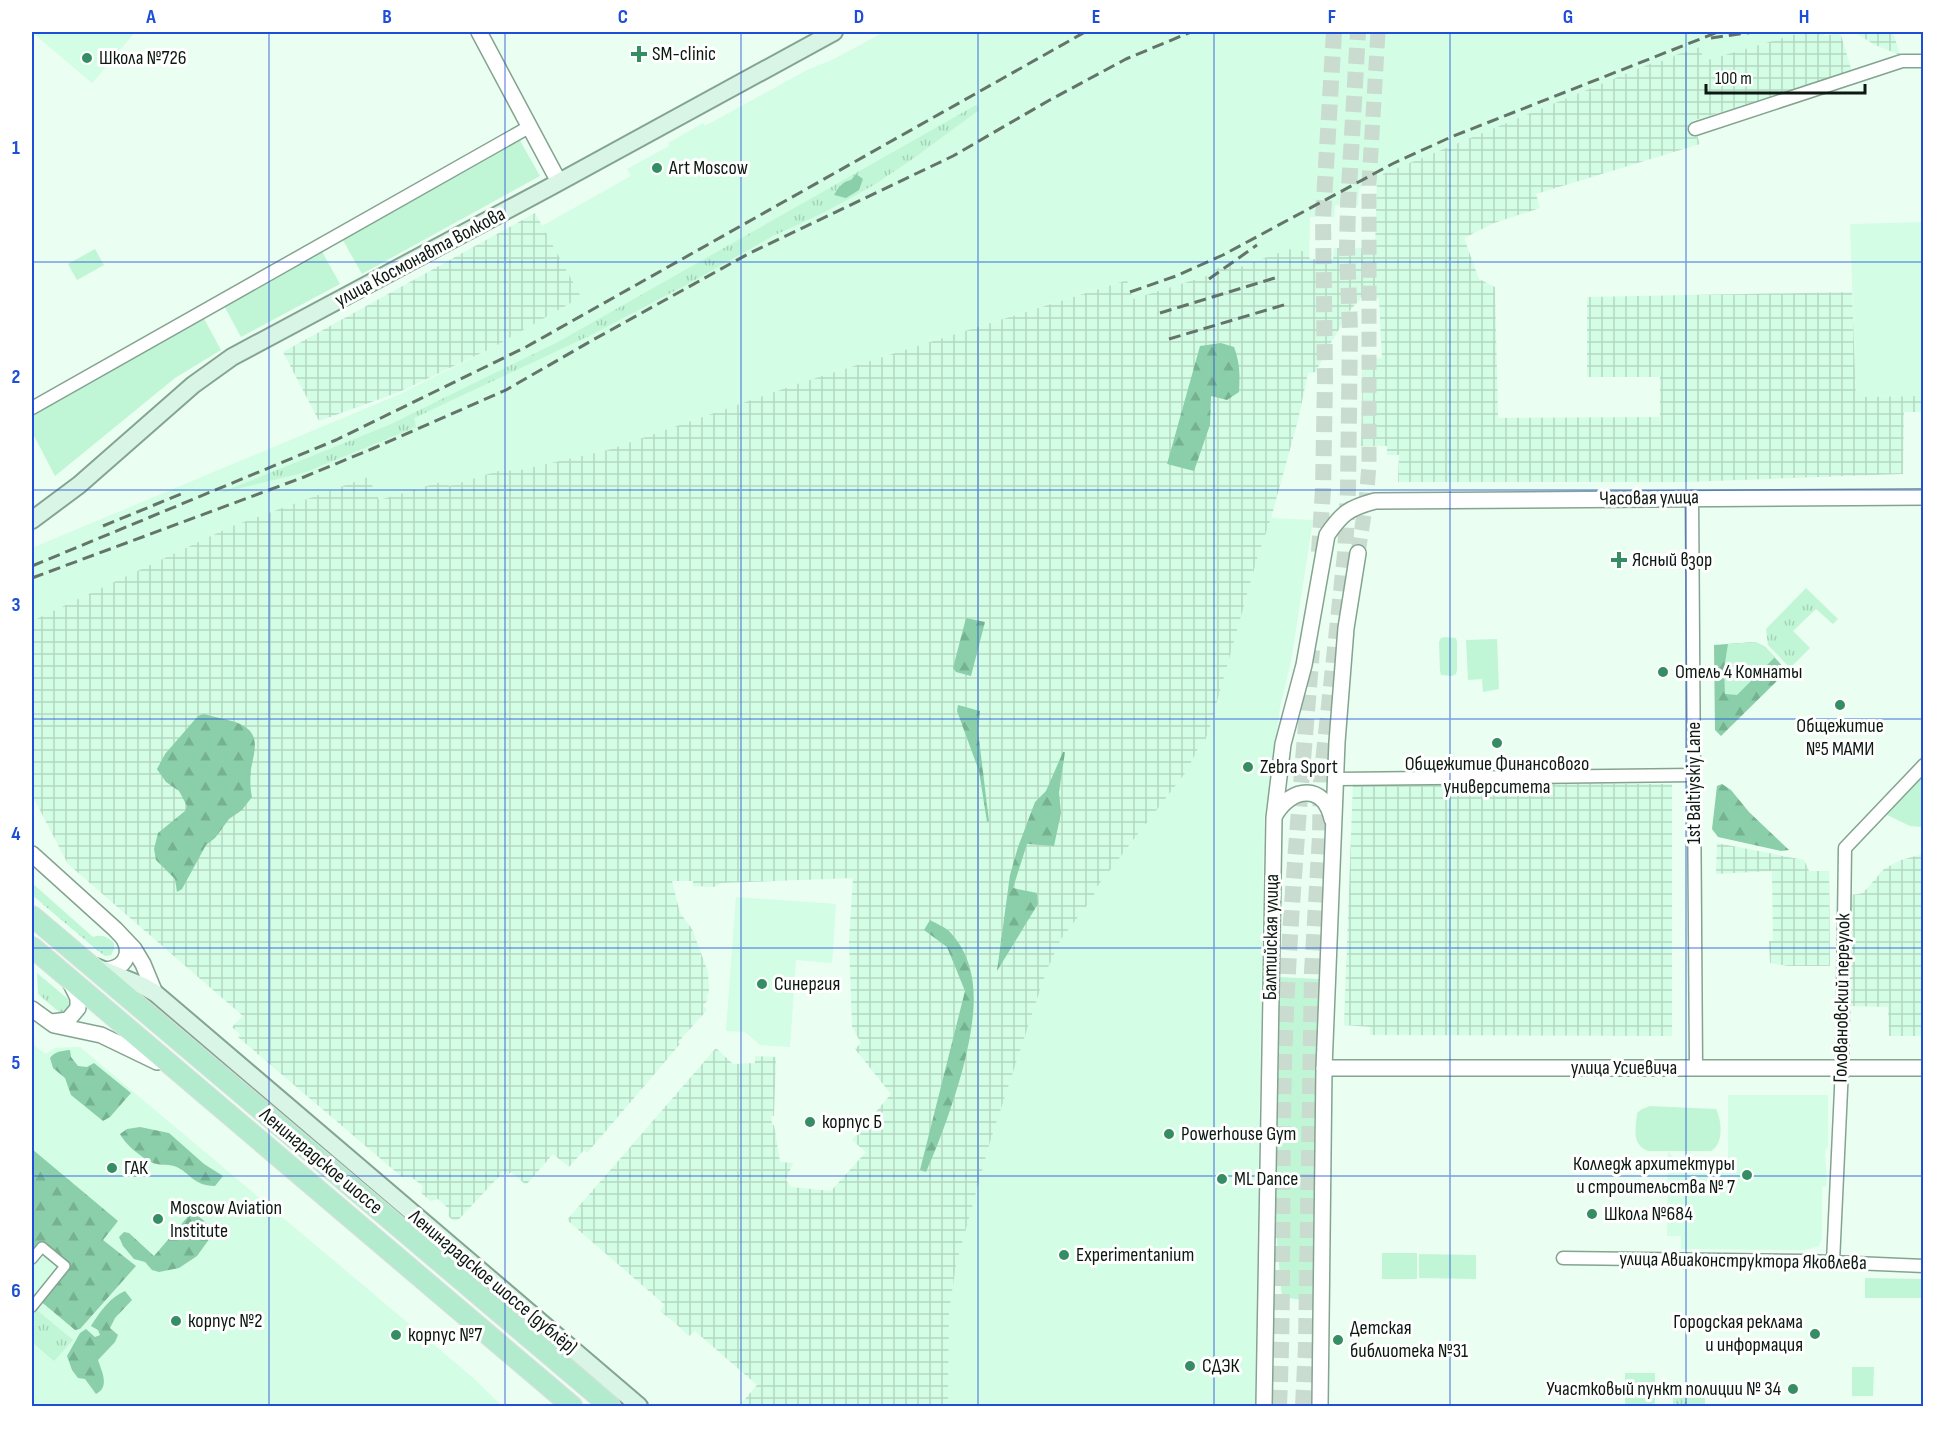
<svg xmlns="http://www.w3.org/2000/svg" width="1955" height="1438" font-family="'Sofia Sans Condensed',sans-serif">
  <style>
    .built { fill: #d3fde4 }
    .industrial { fill: url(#industrial-grid) }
    .grass { fill: url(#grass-tufts) }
    .forest { fill: url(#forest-firs) }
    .park { fill: #c0f6d6 }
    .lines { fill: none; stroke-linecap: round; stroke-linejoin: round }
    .tertiary-tunnel { stroke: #c9dccf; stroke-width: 15; stroke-dasharray: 15 8; stroke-linecap: butt }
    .secondary-tunnel { stroke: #c9dccf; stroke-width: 16; stroke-dasharray: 16 8; stroke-linecap: butt }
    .pedestrian-casing { stroke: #84a491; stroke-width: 12 }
    .minor-casing { stroke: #84a491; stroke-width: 15 }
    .tertiary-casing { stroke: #84a491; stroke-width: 18 }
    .secondary-casing { stroke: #84a491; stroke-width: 20 }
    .primary-casing { stroke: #dddfde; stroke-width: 22 }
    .pedestrian { stroke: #fff; stroke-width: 9 }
    .minor { stroke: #fff; stroke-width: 12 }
    .tertiary { stroke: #fff; stroke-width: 15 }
    .secondary { stroke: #d9f5e6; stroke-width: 16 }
    .primary { stroke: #b2ebcd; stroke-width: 20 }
    .rail { stroke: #65746a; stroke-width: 3; stroke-dasharray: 12 6; stroke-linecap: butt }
    .grid { fill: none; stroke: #1d4ed8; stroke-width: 1.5; stroke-opacity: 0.55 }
    .poi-dot { fill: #358e63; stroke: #fff; stroke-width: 2 }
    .labels { text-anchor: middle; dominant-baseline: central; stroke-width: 6; stroke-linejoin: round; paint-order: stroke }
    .poi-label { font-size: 20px; fill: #0c1811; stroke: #fff; text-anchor: start }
    .street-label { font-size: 20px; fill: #0c1811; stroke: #fff }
    .neatline { fill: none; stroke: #1d4ed8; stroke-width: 2 }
    .grid-label { font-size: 20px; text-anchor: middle; font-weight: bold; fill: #1d4ed8 }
  </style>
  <defs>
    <pattern id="industrial-grid" width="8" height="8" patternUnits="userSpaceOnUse" patternTransform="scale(1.5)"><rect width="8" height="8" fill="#d3fde4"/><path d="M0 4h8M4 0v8" fill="none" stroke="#b4d8c3"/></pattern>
    <pattern id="grass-tufts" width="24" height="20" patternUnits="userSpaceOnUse" patternTransform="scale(1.5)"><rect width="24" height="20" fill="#c0f6d6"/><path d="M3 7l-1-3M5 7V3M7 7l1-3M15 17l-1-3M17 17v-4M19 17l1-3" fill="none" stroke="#a4d2b7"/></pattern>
    <pattern id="forest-firs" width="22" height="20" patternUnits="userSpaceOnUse" patternTransform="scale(1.5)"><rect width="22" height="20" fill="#8acfa9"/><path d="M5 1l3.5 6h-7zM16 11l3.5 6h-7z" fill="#76b190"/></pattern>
  </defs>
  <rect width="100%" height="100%" fill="#eafef1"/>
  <g class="built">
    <path d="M32,32H135L92,83Z"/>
    <path d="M884,32H1803L1704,61L1700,47L1675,55L1671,59L1652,63L1383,174L1377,180L1359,188L1358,206L1335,205L1334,217H1310L1309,259L1289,249L1235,269L1229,260L1206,276L1133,299L1126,280L800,383L608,450L520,470L498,471L449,486L446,480L379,500L230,527L32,621V548L398,395L492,348L580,297L542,226L631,176L627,169L669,146L668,143L703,123L705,126L807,70L834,59Z"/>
    <path d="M1923,222V396L1856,397L1850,224Z"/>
    <path d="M1271,518L1313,520L1291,661L1280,707L1273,764L1264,820L1255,1406H948L949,1313L956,1265L990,1142L1046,972L1061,939L1095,895L1092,892L1186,772L1200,745L1203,746L1210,727L1257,559Z"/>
    <path d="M736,897L836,904L832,963L796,960L790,1047L760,1045L745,1032L726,1031Z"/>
    <path d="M32,1036L35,1039L32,1044L46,1054L55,1048L80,1047L471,1376L501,1405L32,1406Z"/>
    <path d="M1728,1095H1828V1146L1825,1151L1827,1186L1822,1187V1238L1819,1246L1805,1250L1681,1249V1236H1667L1668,1151L1677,1163H1728Z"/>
  </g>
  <g class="industrial">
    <path d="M1803,32H1823L1825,36L1840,32L1852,72L1692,121L1700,144L1536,194L1540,208L1494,223L1464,238L1479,279L1495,287L1498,418L1660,417V377H1587V297L1852,292L1856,397L1923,396V412H1904L1903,474L1684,482H1398L1399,455H1387V446H1361L1363,359L1382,358L1379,298L1364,295L1351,309L1326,351L1316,372L1308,373L1298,420L1271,518L1257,559L1210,727L1203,746L1200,745L1186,772L1093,892L1095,895L1061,939L1046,972L990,1142L956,1265L949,1313L948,1406H739L757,1385L695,1331L689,1336L675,1323L660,1311L665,1305L567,1220L716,1048L733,1064L755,1063V1056L776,1057L774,1116H771L772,1125H774L780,1162L793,1163L786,1180L791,1187L831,1191L866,1152L852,1140L891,1094L855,1049L861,1043L852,1027L849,940L853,878L722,883L714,887L693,886V881H672L680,913L692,929L708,972L709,992L706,997L708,1000L703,1005L707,1010L678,1042L680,1044L587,1153L584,1150L569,1167L553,1154L526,1185L511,1172L508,1175L504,1171L459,1219L454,1221L448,1216L449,1209L438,1199L431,1201L421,1193L423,1186L411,1177H402L238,1037L240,1034L232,1027L243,1016L68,864L32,795V621L230,527L368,477L379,500L447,480L449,486L498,471L520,470L608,450L800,383L1127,280L1133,299L1206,276L1229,260L1235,269L1289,249L1307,252L1310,259H1333L1334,248H1375L1377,180L1383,174L1652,63L1671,59L1675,55L1700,47L1704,61Z"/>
    <path d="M1854,32H1893L1900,55L1875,45Z"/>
    <path d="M535,213L581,297L492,348L399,392L319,421L283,352Z"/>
    <path d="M1353,782L1672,784V1036L1370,1035V1027L1344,1025Z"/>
    <path d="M1717,843L1804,860L1809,871H1829L1830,966H1788L1770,963L1769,941H1773L1772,871L1716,874Z"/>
    <path d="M1923,854V1036H1889L1888,1007L1851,1006V895L1863,893L1884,869L1901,860Z"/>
  </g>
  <g class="grass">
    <path d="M976,105L979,110L914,158L874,185L823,213L773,236L688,284L591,335L414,418L416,427L306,472L220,493L389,425L558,342Z"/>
    <path d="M1806,588L1838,619L1833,624L1816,609L1793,631L1810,648L1790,668L1768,645L1766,629Z"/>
    <path d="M32,883L93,937C102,934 107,937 114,943V949L111,955L105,956L97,950L32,895Z"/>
    <path d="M37,973L68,999L70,1004L65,1012H59L38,994Z"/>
    <path d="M32,1306L73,1340L54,1361L32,1342Z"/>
    <rect x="1673" y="1385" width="32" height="21"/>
  </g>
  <g class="forest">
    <path d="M856,174L863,179L859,190L846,198L834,195C838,188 843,181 851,180Z"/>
    <path d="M1221,343L1234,347C1240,363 1240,375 1239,392L1227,400L1211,396L1210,425L1194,471L1167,464L1200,346Z"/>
    <path d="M966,618L985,622L971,676L956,672L953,668Z"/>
    <path d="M1755,642L1765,647L1787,671L1721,736L1715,730L1714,645Z"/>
    <path d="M958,705L980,711L978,731L989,821L987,822L979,771L957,711Z"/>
    <path d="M204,714C215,718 230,719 240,724C262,734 254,752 251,769C250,779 250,788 252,797L242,810L229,819L215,838L206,845L182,889L177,892L175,879L156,860L154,849L158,833L185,811L187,806L179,791L166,782L157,769L165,754L198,716Z"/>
    <path d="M1063,752H1065L1059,792L1061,813L1054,846L1027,844L1013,888L1037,893L1038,904L997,971L1010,875L1018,847L1035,802L1046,791Z"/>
    <path d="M1722,784L1731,790L1749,812L1789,850L1781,851L1718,837L1712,829L1717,786Z"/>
    <path d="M930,920C937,924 945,927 950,932C985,970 974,1023 963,1068C953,1104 941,1138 926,1172L920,1170L965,991L947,947L924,930Z"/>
    <path d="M70,1050L71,1057L78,1066L87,1067L94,1063L131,1093L110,1117L103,1121L71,1095L65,1078L53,1068L50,1058C55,1051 62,1051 70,1050Z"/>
    <path d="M140,1127L169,1133L204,1164L223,1176L215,1186C191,1185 192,1173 174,1166C167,1164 158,1166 151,1162C141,1157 125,1144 120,1134L127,1129Z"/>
    <path d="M32,1149L118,1221L103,1240L136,1266L80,1329L75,1330L38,1299L65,1266L42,1247L32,1259Z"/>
    <path d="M191,1213C205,1219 208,1223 210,1238L197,1256L179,1268L159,1272L152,1270L145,1262L134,1259L123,1246L119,1237L124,1232L129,1233L154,1256Z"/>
    <path d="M125,1291L132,1300L115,1318L110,1328L118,1335L115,1342L98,1360C102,1372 110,1387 96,1394L85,1379L78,1378L72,1370L67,1356L80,1333L86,1329L95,1337L100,1335L98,1330L91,1326C99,1313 110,1297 125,1291Z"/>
  </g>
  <g class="park">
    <path d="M518,137L540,176L362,274L340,235Z"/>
    <path d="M320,248L340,284L241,337L222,302Z"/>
    <path d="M95,249L104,265L77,280L68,264Z"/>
    <path d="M202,315L221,350L175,378L55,476L32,432V412Z"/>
    <path d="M1445,637L1456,638L1457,642V670L1456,674L1452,676L1441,675L1440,671L1439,642L1441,638Z"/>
    <path d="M1497,639L1499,689L1483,692L1482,679L1468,680L1466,640Z"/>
    <path d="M1755,642L1765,647L1775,657L1737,695L1725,694L1724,669L1728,644Z"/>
    <path d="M1923,775V827L1910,826L1885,814Z"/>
    <path d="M1279,977L1319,979L1315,1314C1307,1300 1298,1298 1282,1298L1272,1185L1273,1097Z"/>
    <path d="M1650,1106L1716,1109C1722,1121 1724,1144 1711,1151H1648C1631,1144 1636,1129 1637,1113L1642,1109Z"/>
    <rect x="1382" y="1253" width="35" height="26"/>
    <path d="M1419,1254L1476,1255V1279L1419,1278Z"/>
    <path d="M1865,1278L1923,1279V1298H1865Z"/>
    <path d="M1852,1367H1874L1873,1396H1852Z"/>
    <rect x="1625" y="1373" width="30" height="33"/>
  </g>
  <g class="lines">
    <path class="tertiary-tunnel" d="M1358,553L1366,502L1369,465V184L1378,32"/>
    <g class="secondary-tunnel">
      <path d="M1319,552L1323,489L1325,381L1323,217L1334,32"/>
      <path d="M1279,1406C1284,1293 1281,1180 1284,1066C1288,927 1301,788 1312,650"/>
      <path d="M1303,1406L1306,1346L1312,972L1320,836L1321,781L1345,554L1348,490L1350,331L1347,248L1348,205L1358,32"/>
    </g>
    <g class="pedestrian-casing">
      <path id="pedestrian" d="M32,1259L42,1247L65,1266L32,1307"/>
    </g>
    <g class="minor-casing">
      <g id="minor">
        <path d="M1695,129L1902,61H1924"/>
        <path d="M32,408L529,127"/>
        <path d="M1692,497L1696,1068"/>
        <path d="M1336,779L1694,775"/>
        <path d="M1563,1258L1808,1261L1924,1266"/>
        <path d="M1833,1262L1842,1068L1845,848L1924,765"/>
      </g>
    </g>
    <g class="tertiary-casing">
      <g id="tertiary">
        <path d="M479,32L559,182"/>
        <path d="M1275,815C1291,787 1324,783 1332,819"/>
        <path d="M32,854L115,929L134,949L143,964L155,993"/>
        <path d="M105,970C123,969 133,956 124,939"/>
        <path d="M32,1009L54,1025L101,1035L157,1062"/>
        <path d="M52,1022L68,1020L78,1008V998L70,982"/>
        <path d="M1324,1068H1924"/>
        <path d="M1264,1406L1274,818L1283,744L1304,665L1327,535C1342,513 1349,508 1375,501L1924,497"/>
        <path d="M1320,1406L1324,1068L1337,742L1346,628L1358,553"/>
      </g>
    </g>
    <g class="secondary-casing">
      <g id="secondary">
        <path d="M32,520L79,485L193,385L232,357L550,187L834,32"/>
        <path d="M96,967L143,986L155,993L639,1406"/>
      </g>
    </g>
    <g class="primary-casing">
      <g id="primary">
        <path d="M32,916L610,1406"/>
        <path d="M32,947L572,1406"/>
      </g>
    </g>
    <use href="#pedestrian" class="pedestrian"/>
    <use href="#minor" class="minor"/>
    <use href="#tertiary" class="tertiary"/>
    <use href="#secondary" class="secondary"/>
    <use href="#primary" class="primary"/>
    <g class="rail">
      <path d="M1711,38L1753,32"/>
      <path d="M1209,279L1257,245"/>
      <path d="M1130,292L1176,276L1223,255L1392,164L1451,137L1718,32"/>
      <path d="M1160,313L1278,277"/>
      <path d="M1169,339L1287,304"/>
      <path d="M103,526L181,494"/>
      <path d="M32,566L336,440L526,347L1085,32"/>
      <path d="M32,578L304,477L374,448L506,390L591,341L748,254L953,156L1048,101L1126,59L1191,32"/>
    </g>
  </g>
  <path class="grid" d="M269,32V1406M505,32V1406M741,32V1406M978,32V1406M1214,32V1406M1450,32V1406M1686,32V1406M32,262H1924M32,490H1924M32,719H1924M32,948H1924M32,1176H1924"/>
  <g class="poi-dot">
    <path d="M636 45h6v6h6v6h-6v6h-6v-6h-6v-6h6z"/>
    <circle cx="87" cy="58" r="6"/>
    <circle cx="657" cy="168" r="6"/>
    <path d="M1616 551h6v6h6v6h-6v6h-6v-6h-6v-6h6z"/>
    <circle cx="1663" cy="672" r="6"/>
    <circle cx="1840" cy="705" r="6"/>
    <circle cx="1497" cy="743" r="6"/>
    <circle cx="1248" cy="767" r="6"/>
    <circle cx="762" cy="984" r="6"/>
    <circle cx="810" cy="1122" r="6"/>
    <circle cx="1169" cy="1134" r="6"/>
    <circle cx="112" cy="1168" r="6"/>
    <circle cx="1747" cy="1175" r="6"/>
    <circle cx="1222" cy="1179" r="6"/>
    <circle cx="1592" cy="1214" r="6"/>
    <circle cx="158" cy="1219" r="6"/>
    <circle cx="1064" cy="1255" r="6"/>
    <circle cx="176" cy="1321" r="6"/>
    <circle cx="1815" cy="1334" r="6"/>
    <circle cx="396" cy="1335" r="6"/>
    <circle cx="1338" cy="1340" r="6"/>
    <circle cx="1190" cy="1366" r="6"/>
    <circle cx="1793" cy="1389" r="6"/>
  </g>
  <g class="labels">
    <g class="poi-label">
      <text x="652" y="54">SM-clinic</text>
      <text x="99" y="58">Школа №726</text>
      <text x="669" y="168">Art Moscow</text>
      <text x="1632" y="560">Ясный взор</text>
      <text x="1675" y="672">Отель 4 Комнаты</text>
      <text x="1840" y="726" text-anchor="middle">Общежитие<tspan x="1840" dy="23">№5 МАМИ</tspan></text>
      <text x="1497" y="764" text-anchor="middle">Общежитие Финансового<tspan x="1497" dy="23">университета</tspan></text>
      <text x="1260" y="767">Zebra Sport</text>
      <text x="774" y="984">Синергия</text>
      <text x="822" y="1122">корпус Б</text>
      <text x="1181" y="1134">Powerhouse Gym</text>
      <text x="1735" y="1164" text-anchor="end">Колледж архитектуры<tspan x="1735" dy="23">и строительства № 7</tspan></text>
      <text x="124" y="1168">ГАК</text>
      <text x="1234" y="1179">ML Dance</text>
      <text x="170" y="1208">Moscow Aviation<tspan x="170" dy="23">Institute</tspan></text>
      <text x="1604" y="1214">Школа №684</text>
      <text x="1076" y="1255">Experimentanium</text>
      <text x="188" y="1321">корпус №2</text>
      <text x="1803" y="1322" text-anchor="end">Городская реклама<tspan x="1803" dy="23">и информация</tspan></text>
      <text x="1350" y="1328">Детская<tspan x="1350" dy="23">библиотека №31</tspan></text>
      <text x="408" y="1335">корпус №7</text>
      <text x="1202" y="1366">СДЭК</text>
      <text x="1781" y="1389" text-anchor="end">Участковый пункт полиции № 34</text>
    </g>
    <g class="street-label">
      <text transform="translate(420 257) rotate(-28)">улица Космонавта Волкова</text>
      <text transform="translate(1649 498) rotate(-1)">Часовая улица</text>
      <text transform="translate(1694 783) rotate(-90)">1st Baltiyskiy Lane</text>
      <text transform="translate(1271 937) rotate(-89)">Балтийская улица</text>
      <text transform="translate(1842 998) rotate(-89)">Головановский переулок</text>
      <text x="1624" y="1068">улица Усиевича</text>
      <text transform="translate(321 1161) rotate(40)">Ленинградское шоссе</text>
      <text transform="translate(1743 1261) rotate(1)">улица Авиаконструктора Яковлева</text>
      <text transform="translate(493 1282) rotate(40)">Ленинградское шоссе (дублёр)</text>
    </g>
  </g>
  <rect width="1955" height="1438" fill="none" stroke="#ffffff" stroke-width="66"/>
  <path d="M1706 84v9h159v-9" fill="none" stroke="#0c1811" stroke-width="3"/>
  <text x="1715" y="84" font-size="18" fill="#0c1811" stroke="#ffffff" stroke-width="4.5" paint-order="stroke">100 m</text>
  <rect x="33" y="33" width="1889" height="1372" class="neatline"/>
  <g class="grid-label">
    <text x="151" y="23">A</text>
    <text x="387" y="23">B</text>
    <text x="623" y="23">C</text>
    <text x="859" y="23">D</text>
    <text x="1096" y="23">E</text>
    <text x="1332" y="23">F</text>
    <text x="1568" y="23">G</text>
    <text x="1804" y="23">H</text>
    <text x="16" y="154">1</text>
    <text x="16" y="383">2</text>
    <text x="16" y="611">3</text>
    <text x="16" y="840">4</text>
    <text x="16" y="1069">5</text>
    <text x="16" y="1297">6</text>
  </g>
</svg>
